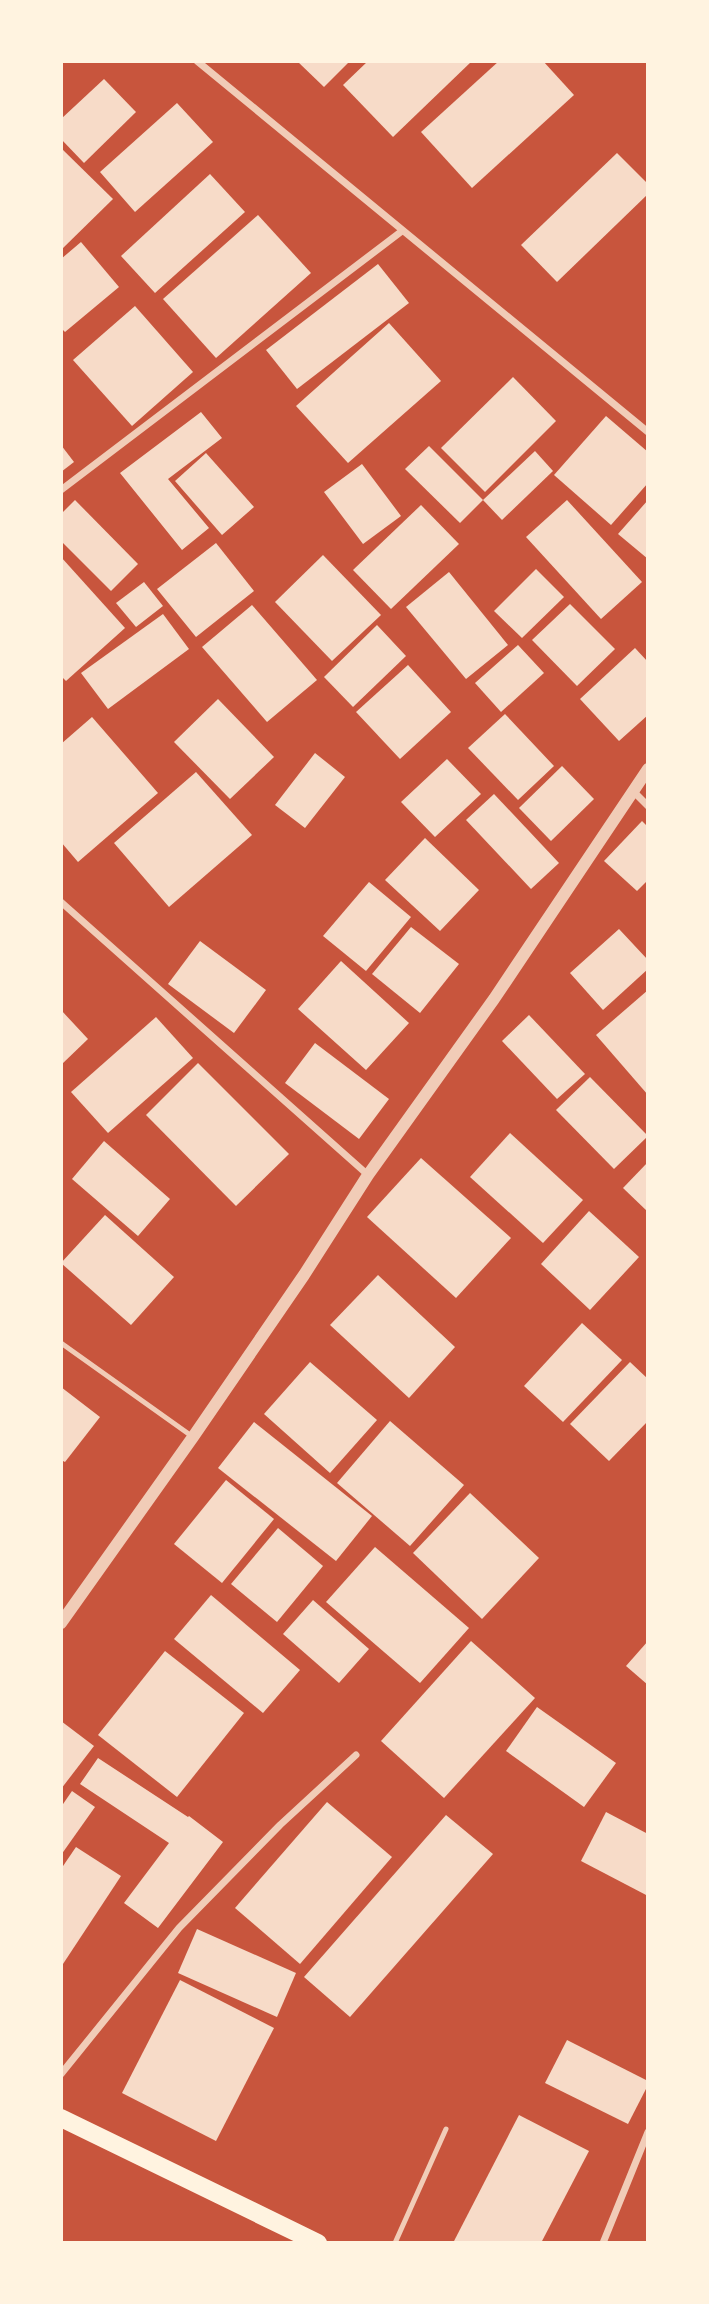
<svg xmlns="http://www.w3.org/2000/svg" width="709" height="2304" font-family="'Fira Sans Condensed',sans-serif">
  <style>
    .building { fill: #f7dbc8 }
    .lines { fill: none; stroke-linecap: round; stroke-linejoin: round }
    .service { stroke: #f1ccb7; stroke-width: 5 }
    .minor { stroke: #f1ccb7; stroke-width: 7 }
    .tertiary { stroke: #f1ccb7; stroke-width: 12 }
    .primary { stroke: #fff3e0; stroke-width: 18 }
  </style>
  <rect width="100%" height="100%" fill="#c8553d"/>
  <g class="building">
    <path d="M297,61H350L324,87Z"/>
    <path d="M368,61H472L393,137L343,85Z"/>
    <path d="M499,61H543L574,95L472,188L421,132Z"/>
    <path d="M104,79L136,112L84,163L61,139V119Z"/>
    <path d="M177,103L213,142L135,212L100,172Z"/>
    <path d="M61,148L113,199L61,250Z"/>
    <path d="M617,153L648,184V194L557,282L521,245Z"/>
    <path d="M210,174L245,212L155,293L121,256Z"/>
    <path d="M258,215L311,273L216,358L163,299Z"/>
    <path d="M81,242L119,287L65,332L61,328V259Z"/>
    <path d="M378,264L409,303L297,389L266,350Z"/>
    <path d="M135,306L193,372L132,426L73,360Z"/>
    <path d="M389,323L441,381L348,463L296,406Z"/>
    <path d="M513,377L556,421L485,492L441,448Z"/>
    <path d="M201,412L222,438L168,479L209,528L182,550L120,473Z"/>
    <path d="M606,416L648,452V483L611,525L554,475Z"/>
    <path d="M61,445L74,462L61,472Z"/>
    <path d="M429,446L483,500L460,523L405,469Z"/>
    <path d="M535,451L553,471L502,520L483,500Z"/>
    <path d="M206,453L254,507L222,535L175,481Z"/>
    <path d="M362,464L401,516L363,544L324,492Z"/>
    <path d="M75,500L138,564L111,591L61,541V514Z"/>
    <path d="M567,500L642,582L601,619L526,537Z"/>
    <path d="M648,500V559L618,534Z"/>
    <path d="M421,505L459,544L391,609L353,570Z"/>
    <path d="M216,543L254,591L196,637L157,589Z"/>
    <path d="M323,555L381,615L332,661L275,602Z"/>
    <path d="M61,557L125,628L66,681L61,676Z"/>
    <path d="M536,569L564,597L522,638L494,611Z"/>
    <path d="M449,572L508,645L466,679L406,607Z"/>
    <path d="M144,582L163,606L136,627L116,603Z"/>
    <path d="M570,604L615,649L577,686L532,640Z"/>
    <path d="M252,605L317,680L267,722L202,647Z"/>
    <path d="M163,614L189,649L108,709L81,673Z"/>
    <path d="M377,625L406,656L353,707L324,677Z"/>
    <path d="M518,645L544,673L501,712L475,683Z"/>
    <path d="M635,648L648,662V715L619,741L580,699Z"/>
    <path d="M408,665L451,712L400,759L356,712Z"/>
    <path d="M218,699L274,757L230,799L174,742Z"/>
    <path d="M505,714L554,766L518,800L468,748Z"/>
    <path d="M92,717L158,793L78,862L61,842V744Z"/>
    <path d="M315,753L345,777L305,828L275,805Z"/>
    <path d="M447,759L481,794L435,837L401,802Z"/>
    <path d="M562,766L594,799L551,841L519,808Z"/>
    <path d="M196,772L252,835L169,907L114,843Z"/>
    <path d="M494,794L559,863L531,889L466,820Z"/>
    <path d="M642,821L648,827V880L637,891L604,861Z"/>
    <path d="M425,838L479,890L440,931L385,880Z"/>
    <path d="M369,882L411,917L366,971L323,936Z"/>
    <path d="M411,927L459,964L420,1013L372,974Z"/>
    <path d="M619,929L648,960V969L603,1010L570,973Z"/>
    <path d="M200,941L266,990L234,1033L168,984Z"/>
    <path d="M341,961L409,1023L366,1070L298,1009Z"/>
    <path d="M648,990V1095L596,1035Z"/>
    <path d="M61,1010L88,1039L61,1065Z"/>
    <path d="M529,1015L585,1074L557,1099L502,1041Z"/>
    <path d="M156,1017L193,1058L108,1133L71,1092Z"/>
    <path d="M315,1043L389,1099L359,1139L285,1083Z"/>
    <path d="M198,1063L289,1154L236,1206L146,1115Z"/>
    <path d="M590,1077L648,1136L614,1169L556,1110Z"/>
    <path d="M510,1133L583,1200L543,1243L470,1177Z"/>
    <path d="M104,1141L170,1199L138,1236L72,1179Z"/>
    <path d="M421,1158L511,1238L456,1298L367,1217Z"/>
    <path d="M648,1162V1212L623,1188Z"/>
    <path d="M589,1211L639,1257L590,1310L541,1264Z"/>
    <path d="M105,1215L174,1277L131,1325L61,1263Z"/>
    <path d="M378,1275L455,1347L409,1398L330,1325Z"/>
    <path d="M582,1323L622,1360L563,1422L524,1386Z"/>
    <path d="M310,1362L377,1420L330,1473L264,1414Z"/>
    <path d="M630,1362L648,1379V1421L609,1461L570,1424Z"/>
    <path d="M61,1387L100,1417L65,1462L61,1460Z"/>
    <path d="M390,1421L464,1485L410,1546L337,1483Z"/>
    <path d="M254,1422L372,1516L336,1561L218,1468Z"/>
    <path d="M226,1480L274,1519L222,1583L174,1544Z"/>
    <path d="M470,1493L539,1558L482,1619L413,1553Z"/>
    <path d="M278,1528L323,1566L277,1622L231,1584Z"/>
    <path d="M375,1547L469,1628L420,1683L326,1602Z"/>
    <path d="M211,1595L300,1670L263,1713L174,1639Z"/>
    <path d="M313,1600L369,1649L339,1683L283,1634Z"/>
    <path d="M471,1641L535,1698L444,1798L381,1741Z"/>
    <path d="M648,1641V1685L626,1666Z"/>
    <path d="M165,1651L244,1713L177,1797L98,1735Z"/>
    <path d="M537,1707L616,1763L584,1807L506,1751Z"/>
    <path d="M61,1721L94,1746L61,1789Z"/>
    <path d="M98,1758L188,1817L189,1816L223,1842L158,1928L124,1903L169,1843L80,1784Z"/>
    <path d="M72,1791L95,1807L61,1855V1807Z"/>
    <path d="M327,1802L392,1857L300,1964L235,1908Z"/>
    <path d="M606,1812L648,1834V1896L581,1861Z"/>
    <path d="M446,1815L493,1854L350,2017L304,1977Z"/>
    <path d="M76,1847L121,1876L61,1967V1869Z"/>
    <path d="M197,1929L296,1973L277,2017L178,1973Z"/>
    <path d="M180,1980L274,2028L216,2141L122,2093Z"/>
    <path d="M567,2040L648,2081V2085L628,2124L545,2083Z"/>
    <path d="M519,2115L589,2151L541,2243H453Z"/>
  </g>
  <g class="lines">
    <g class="service">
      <path d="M61,1343L193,1437"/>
      <path d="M395,2243L446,2129"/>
    </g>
    <g class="minor">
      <path d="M197,61L648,432"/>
      <path d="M61,490L402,231"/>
      <path d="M633,791L648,806"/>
      <path d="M61,902L368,1175"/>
      <path d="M61,2074L179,1928L280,1825L356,1755"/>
      <path d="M603,2243L648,2132"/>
    </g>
    <path class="tertiary" d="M61,1623L193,1437L304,1275L368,1175L494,999L648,769"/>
    <path class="primary" d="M61,2118L318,2243"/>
  </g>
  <rect width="709" height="2304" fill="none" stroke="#fff3e0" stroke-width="126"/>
</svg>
